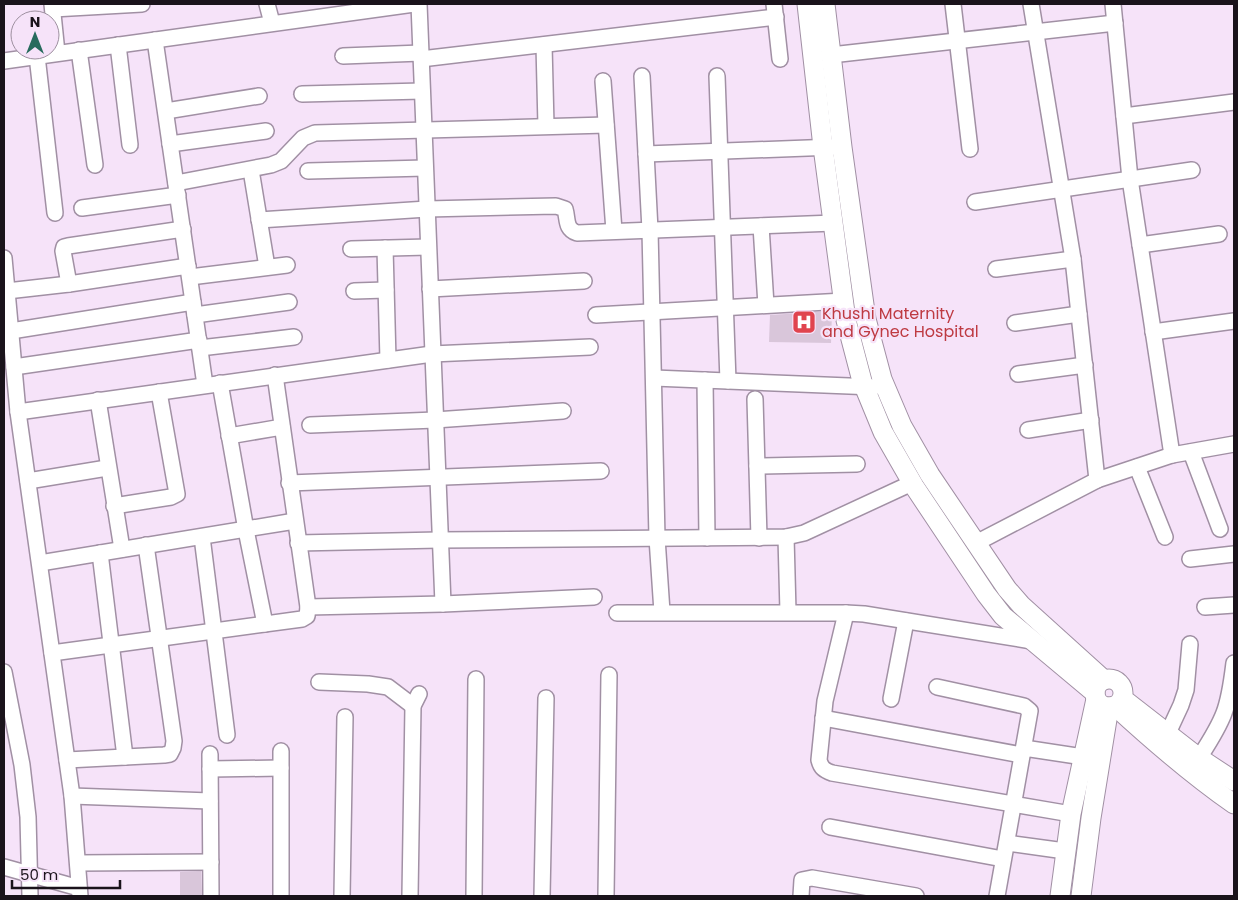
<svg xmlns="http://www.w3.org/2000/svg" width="1238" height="900" font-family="Poppins,sans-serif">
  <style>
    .building { fill: #d9c6da }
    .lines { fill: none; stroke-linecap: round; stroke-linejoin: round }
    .minor-casing { stroke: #a190a4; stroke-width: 18 }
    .tertiary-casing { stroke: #a190a4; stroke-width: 21 }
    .minor { stroke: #fff; stroke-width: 15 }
    .tertiary { stroke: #fff; stroke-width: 19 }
    .labels { text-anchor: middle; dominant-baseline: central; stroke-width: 4.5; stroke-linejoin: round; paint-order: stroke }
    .health-label { font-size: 16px; fill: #be3a42; stroke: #f6e3f9; text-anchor: start }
  </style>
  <rect width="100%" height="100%" fill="#f6e3f9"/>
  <g class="building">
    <path d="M832,311L831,343L769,342L770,315Z"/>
    <path d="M201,871L202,896H180V872Z"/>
  </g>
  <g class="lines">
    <g class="minor-casing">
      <g id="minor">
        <path d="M52,4L57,53"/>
        <path d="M267,4L272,23"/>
        <path d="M419,4L443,604"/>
        <path d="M774,4L780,59"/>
        <path d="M953,4L970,149"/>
        <path d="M1031,4L1073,259L1097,480"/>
        <path d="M1113,4L1130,179L1172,455"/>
        <path d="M53,9L142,4"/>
        <path d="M155,40L205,385"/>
        <path d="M118,45L130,145"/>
        <path d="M544,45L546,126"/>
        <path d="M79,50L95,165"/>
        <path d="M831,55L1115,23"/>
        <path d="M37,56L55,213"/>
        <path d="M343,56L421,53"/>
        <path d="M421,59L776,17"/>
        <path d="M4,61L414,4"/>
        <path d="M642,76L650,230L657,538L662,612"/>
        <path d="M717,76L728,381"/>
        <path d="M603,81L614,231"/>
        <path d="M302,94L422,91"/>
        <path d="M166,111L259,96"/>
        <path d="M1124,116L1234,102"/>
        <path d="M170,144L266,131"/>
        <path d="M646,154L834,147"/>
        <path d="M251,170L267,267"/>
        <path d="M308,171L425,168"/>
        <path d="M176,183L271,165L281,161L303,138L315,133L606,125"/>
        <path d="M975,202L1192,170"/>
        <path d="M82,208L178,195"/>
        <path d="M259,220L427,209L556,206L565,209C568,219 565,229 577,233L834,223"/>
        <path d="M761,226L766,305"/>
        <path d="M1140,245L1219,234"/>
        <path d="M385,248L388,360"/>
        <path d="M351,249L428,247"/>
        <path d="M4,258L18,412L72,796L80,896"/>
        <path d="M996,269L1073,259"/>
        <path d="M190,277L287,265"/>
        <path d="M69,284L63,251L64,247L68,246L183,229"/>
        <path d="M430,289L584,281"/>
        <path d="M7,291L69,284L188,266"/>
        <path d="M354,291L386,290"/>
        <path d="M195,315L289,302"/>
        <path d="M596,315L844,301"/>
        <path d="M1015,323L1079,314"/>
        <path d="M11,331L193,302"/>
        <path d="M1153,332L1234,321"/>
        <path d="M200,348L294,337"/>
        <path d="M14,367L199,340"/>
        <path d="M1018,374L1085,365"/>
        <path d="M654,378L874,387"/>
        <path d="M705,380L707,538"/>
        <path d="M220,383L246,530L265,624"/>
        <path d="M755,399L759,538"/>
        <path d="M98,400L122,549"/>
        <path d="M18,412L432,354L590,347"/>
        <path d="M310,425L435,420L563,411"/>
        <path d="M1028,430L1091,420"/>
        <path d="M229,436L282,427"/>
        <path d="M1191,452L1220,529"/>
        <path d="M757,466L857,464"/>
        <path d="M1137,467L1165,537"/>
        <path d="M28,481L107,468"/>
        <path d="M289,483L601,471"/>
        <path d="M114,506L171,497L177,494L159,392"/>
        <path d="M202,537L227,735"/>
        <path d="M786,537L788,612"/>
        <path d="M298,543L439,540L786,537L804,533L912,483"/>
        <path d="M976,543L1097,480L1172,455L1234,444"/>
        <path d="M100,553L125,757"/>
        <path d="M1190,559L1234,554"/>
        <path d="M40,563L295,521"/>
        <path d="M308,607L443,604L594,597"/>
        <path d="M1205,607L1234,605"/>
        <path d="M617,613H846L864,614L1032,641"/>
        <path d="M846,613L825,701L819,760C821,768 824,770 832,773L1071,814"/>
        <path d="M52,653L302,619L307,616L308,607L275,375"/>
        <path d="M4,672L22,765L28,817L30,896"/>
        <path d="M319,682L368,684L388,687L413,706"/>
        <path d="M937,687L1024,706L1030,711L997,896"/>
        <path d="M891,699L906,621"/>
        <path d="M823,718L1022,755"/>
        <path d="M1168,733L1181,705L1186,690L1190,644"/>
        <path d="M1024,748L1083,757"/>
        <path d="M281,751V896"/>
        <path d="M210,754L211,896"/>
        <path d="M1199,758C1208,744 1218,729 1224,713C1230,697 1232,679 1234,663"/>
        <path d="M67,760L164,755L170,754L173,748L174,741L146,545"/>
        <path d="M210,769L281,768"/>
        <path d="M72,796L210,801"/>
        <path d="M830,827L1003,859"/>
        <path d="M1007,843L1065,851"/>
        <path d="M78,863L211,862"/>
        <path d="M4,867L79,888"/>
        <path d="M342,896L345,717"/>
        <path d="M410,896L413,706L419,694"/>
        <path d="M474,896L476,679"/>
        <path d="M542,896L546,698"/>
        <path d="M606,896L609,675"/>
        <path d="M801,896L802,880L812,878L916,896"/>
      </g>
    </g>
    <g class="tertiary-casing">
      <g id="tertiary">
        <path d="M807,4L823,147L846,320L862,381L883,432L914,486L986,594L1003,616L1095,693"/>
        <path d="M825,4L842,147L866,319L882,379L902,426L930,475L1007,589L1021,605L1104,680"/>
        <circle cx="1109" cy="693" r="14"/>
        <path d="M1127,702L1199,758L1234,781"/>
        <path d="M1115,706C1153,741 1191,774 1234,804"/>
        <path d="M1060,896L1071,814L1096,699"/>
        <path d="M1081,896L1091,818L1109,707"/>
      </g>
    </g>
    <use href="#minor" class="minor"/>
    <use href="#tertiary" class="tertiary"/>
  </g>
  <defs>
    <g id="hospital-square" transform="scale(1.25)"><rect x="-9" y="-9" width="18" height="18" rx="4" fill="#e0444e" stroke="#f6e3f9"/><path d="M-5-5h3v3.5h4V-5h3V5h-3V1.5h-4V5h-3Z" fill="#fff"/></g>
  </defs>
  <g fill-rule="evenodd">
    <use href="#hospital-square" x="804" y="322"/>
  </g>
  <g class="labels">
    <g class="health-label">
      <text x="822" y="313">Khushi Maternity<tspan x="822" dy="18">and Gynec Hospital</tspan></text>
    </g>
  </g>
  <rect width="1238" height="900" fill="none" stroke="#1a131b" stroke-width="10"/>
  <g transform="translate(35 35)"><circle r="24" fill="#f6e3f9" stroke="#9e90a0"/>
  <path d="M0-4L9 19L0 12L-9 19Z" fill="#276b5d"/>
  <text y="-8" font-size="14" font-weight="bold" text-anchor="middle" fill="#1a131b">N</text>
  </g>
  <path d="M12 880v8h108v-8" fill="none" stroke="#1a131b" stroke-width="2.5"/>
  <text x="20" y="880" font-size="15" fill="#1a131b" stroke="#f6e3f9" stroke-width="4" paint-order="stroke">50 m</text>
</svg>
